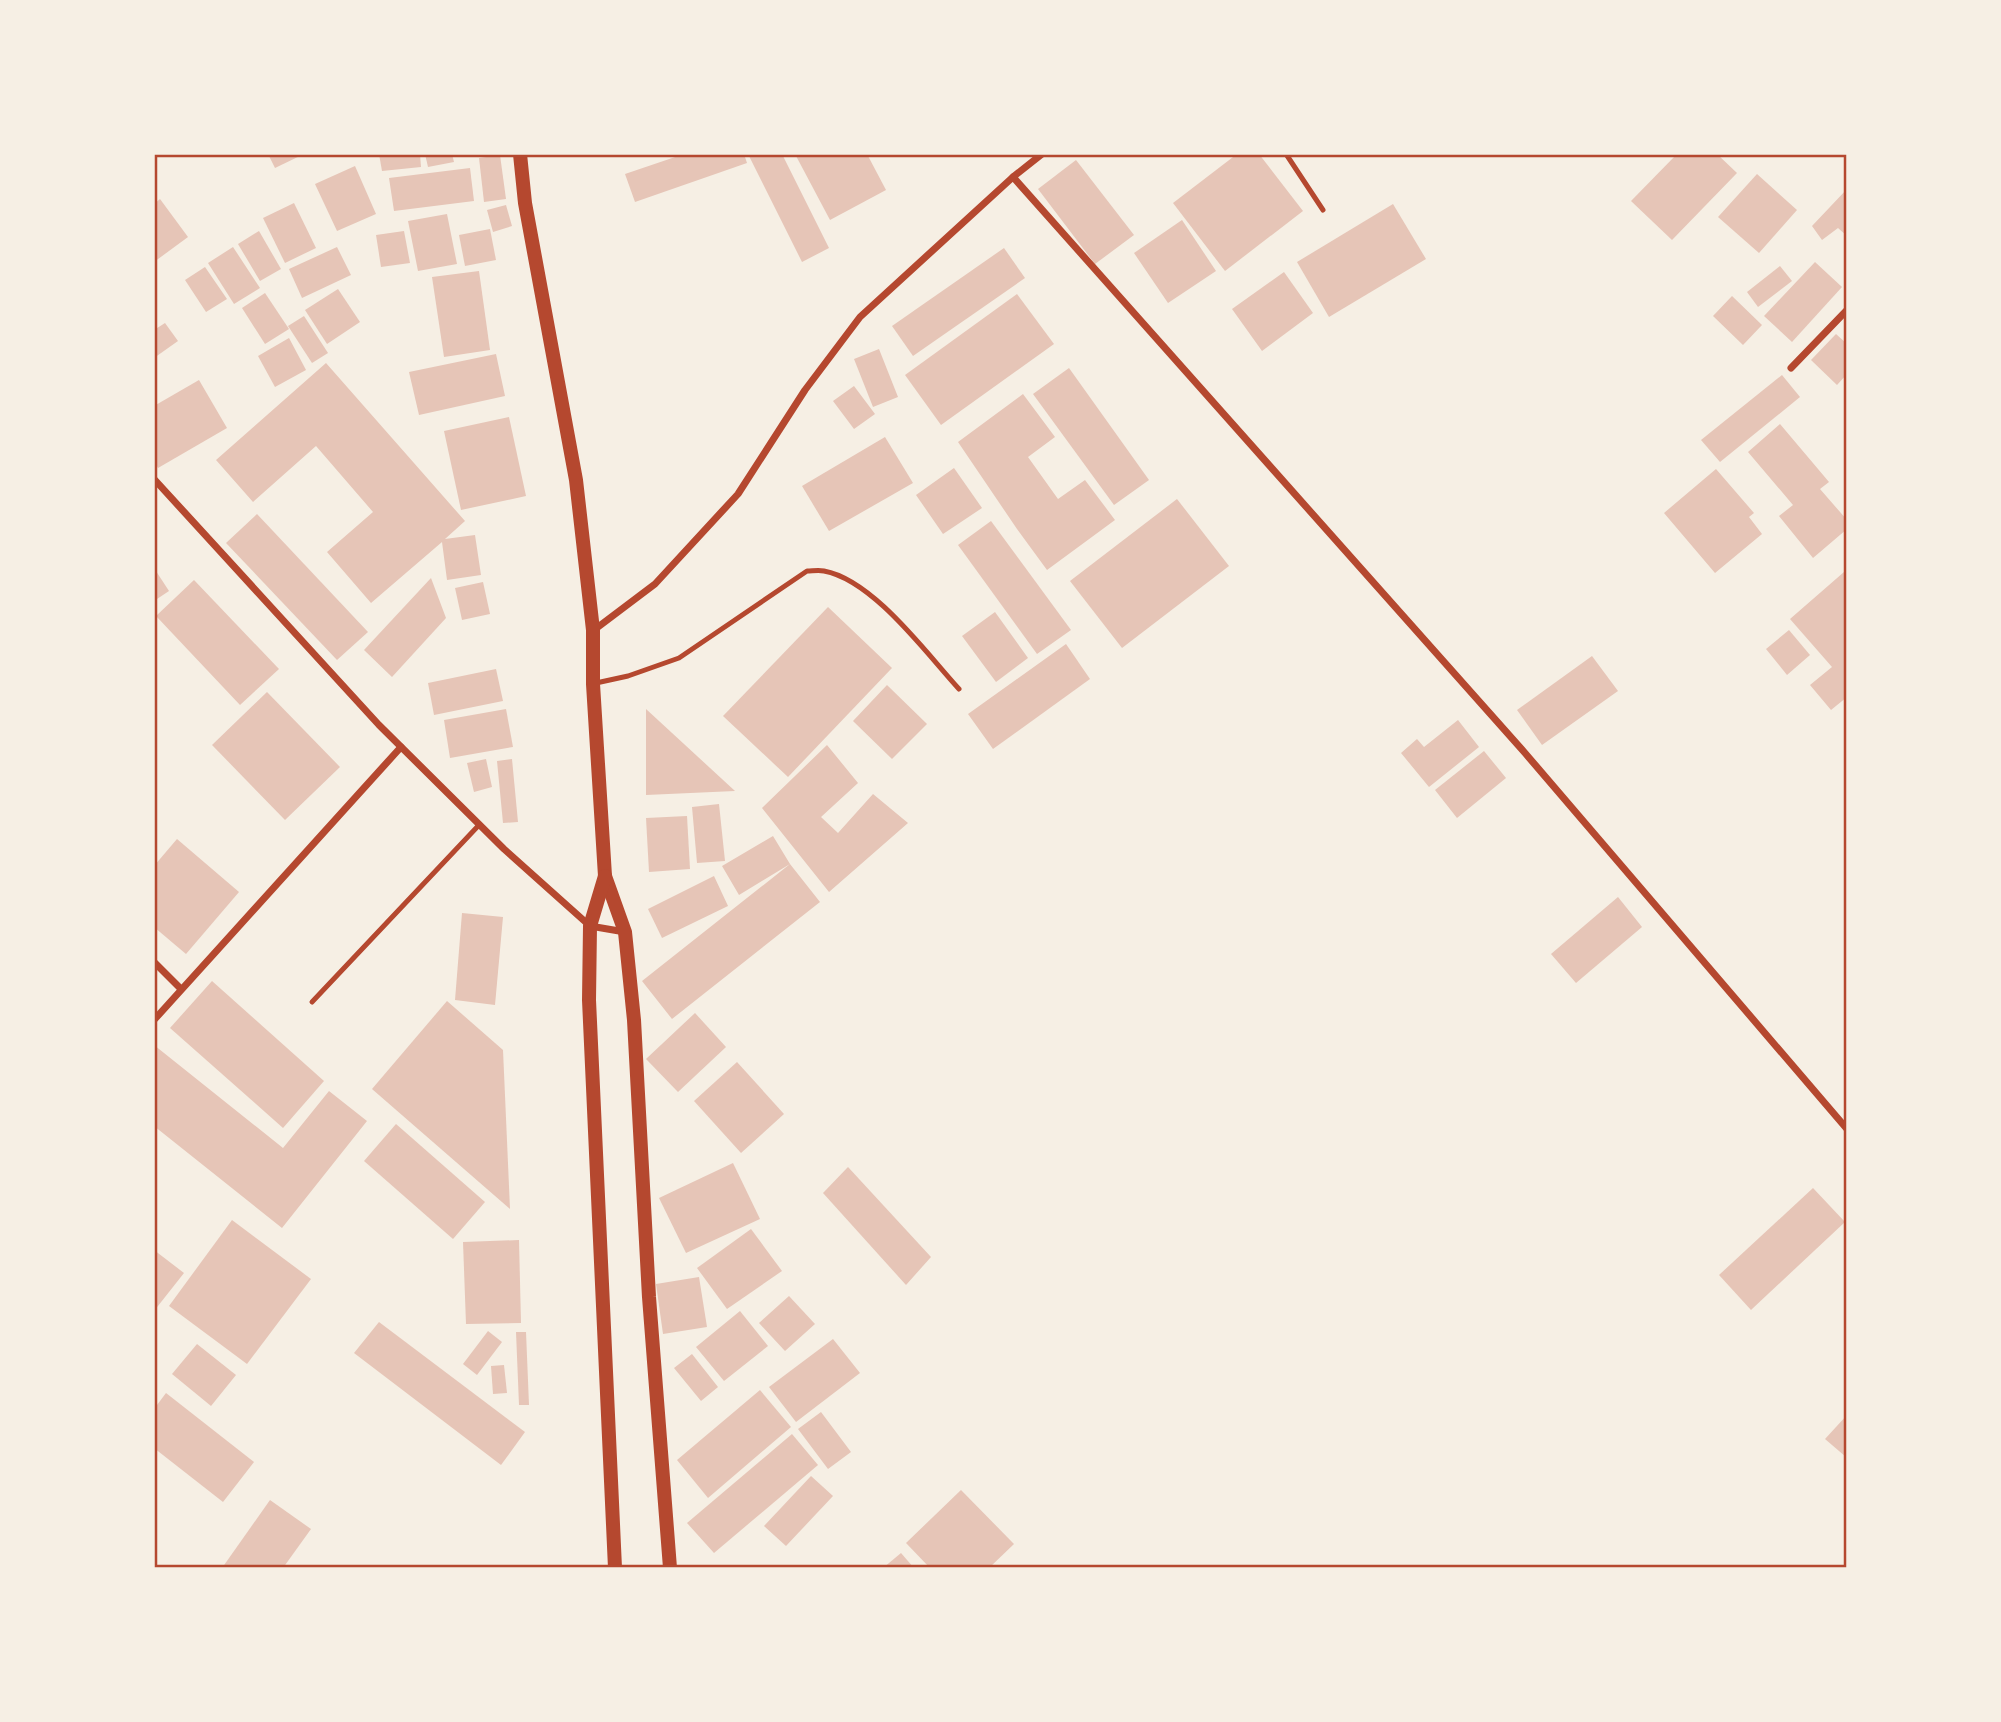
<svg xmlns="http://www.w3.org/2000/svg" width="2001" height="1722" font-family="Merriweather,serif">
  <style>
    .building { fill: #e6c5b7 }
    .lines { fill: none; stroke-linecap: round; stroke-linejoin: round }
    .service { stroke: #b5482f; stroke-width: 5 }
    .minor { stroke: #b5482f; stroke-width: 7 }
    .secondary { stroke: #b5482f; stroke-width: 14 }
    .neatline { fill: none; stroke: #b5482f; stroke-width: 2.5 }
  </style>
  <rect width="100%" height="100%" fill="#f6efe4"/>
  <g class="building">
    <path d="M268,154H304L275,168Z"/>
    <path d="M379,154H420L421,167L382,171Z"/>
    <path d="M425,154H452L454,162L428,167Z"/>
    <path d="M684,154H744L747,163L635,202L625,174Z"/>
    <path d="M748,154H782L829,248L802,262Z"/>
    <path d="M795,154H867L886,190L830,220Z"/>
    <path d="M1237,154H1259L1303,211L1225,271L1173,203Z"/>
    <path d="M1677,154H1717L1737,173L1672,240L1631,201Z"/>
    <path d="M500,155L506,199L484,202L479,158Z"/>
    <path d="M1076,160L1134,235L1095,264L1038,189Z"/>
    <path d="M355,166L376,214L337,231L315,184Z"/>
    <path d="M470,168L474,201L394,211L389,178Z"/>
    <path d="M1757,174L1797,210L1759,253L1718,217Z"/>
    <path d="M1847,189V236L1838,228L1822,240L1812,226Z"/>
    <path d="M160,199L188,237L154,262V204Z"/>
    <path d="M294,203L316,248L285,263L263,218Z"/>
    <path d="M1393,204L1426,259L1329,317L1297,262Z"/>
    <path d="M506,205L512,226L493,232L487,210Z"/>
    <path d="M447,214L457,264L418,271L408,221Z"/>
    <path d="M1182,220L1216,271L1168,303L1134,253Z"/>
    <path d="M490,229L496,260L465,266L459,235Z"/>
    <path d="M259,231L281,269L260,281L238,244Z"/>
    <path d="M404,231L410,263L381,267L376,235Z"/>
    <path d="M233,247L260,288L234,304L208,263Z"/>
    <path d="M337,247L351,275L302,298L289,269Z"/>
    <path d="M1004,248L1025,278L913,356L892,326Z"/>
    <path d="M1815,262L1842,287L1792,342L1764,316Z"/>
    <path d="M1780,266L1792,281L1758,307L1747,292Z"/>
    <path d="M205,267L227,299L206,312L185,280Z"/>
    <path d="M479,271L490,350L444,357L432,277Z"/>
    <path d="M1284,272L1313,313L1262,351L1232,309Z"/>
    <path d="M338,289L360,322L327,344L305,310Z"/>
    <path d="M265,293L289,329L265,344L242,308Z"/>
    <path d="M1017,294L1054,344L941,425L905,375Z"/>
    <path d="M1732,296L1762,325L1743,345L1713,316Z"/>
    <path d="M304,316L328,353L312,363L288,326Z"/>
    <path d="M165,323L178,341L154,358V330Z"/>
    <path d="M1836,334L1847,344V374L1837,385L1811,360Z"/>
    <path d="M289,338L306,370L275,387L258,356Z"/>
    <path d="M879,349L898,397L873,407L854,359Z"/>
    <path d="M496,354L505,396L419,415L409,372Z"/>
    <path d="M326,363L465,521L445,539L475,535L481,575L447,580L442,542L371,603L327,552L373,512L316,446L253,502L216,460Z"/>
    <path d="M1069,368L1149,480L1114,505L1033,394Z"/>
    <path d="M1782,375L1800,397L1720,462L1701,440Z"/>
    <path d="M199,380L227,428L158,468L154,461V406Z"/>
    <path d="M854,386L875,414L854,429L833,401Z"/>
    <path d="M1023,394L1055,437L1028,457L1058,499L1085,480L1115,520L1047,570L1017,529L958,442Z"/>
    <path d="M509,417L526,496L461,510L444,431Z"/>
    <path d="M1780,424L1829,482L1820,489L1847,520V529L1813,558L1779,516L1793,505L1748,452Z"/>
    <path d="M885,437L913,483L829,531L802,486Z"/>
    <path d="M954,468L982,508L943,534L916,495Z"/>
    <path d="M1716,469L1754,513L1749,517L1762,534L1715,573L1664,513Z"/>
    <path d="M1177,499L1229,566L1122,648L1070,581Z"/>
    <path d="M257,514L368,632L337,660L226,543Z"/>
    <path d="M991,521L1071,630L1037,654L958,545Z"/>
    <path d="M154,568L169,591L154,601Z"/>
    <path d="M1844,572L1847,575V697L1831,710L1810,685L1832,667L1790,619Z"/>
    <path d="M431,578L446,618L392,677L364,650Z"/>
    <path d="M194,580L279,669L240,705L156,616Z"/>
    <path d="M483,582L490,614L462,620L455,588Z"/>
    <path d="M828,607L892,668L788,777L723,716Z"/>
    <path d="M995,612L1028,658L996,682L962,636Z"/>
    <path d="M1789,630L1810,655L1787,675L1766,649Z"/>
    <path d="M1066,644L1090,679L993,749L968,714Z"/>
    <path d="M1592,656L1618,691L1542,745L1517,710Z"/>
    <path d="M496,669L503,701L434,715L428,683Z"/>
    <path d="M887,685L927,724L892,759L853,721Z"/>
    <path d="M267,692L340,767L285,820L212,745Z"/>
    <path d="M506,709L513,747L450,758L444,720Z"/>
    <path d="M646,709L735,791L646,795Z"/>
    <path d="M1458,720L1479,747L1429,787L1401,753L1417,739L1424,747Z"/>
    <path d="M827,745L858,783L821,817L838,833L873,794L908,823L829,892L762,808Z"/>
    <path d="M1484,751L1506,778L1457,818L1435,790Z"/>
    <path d="M486,759L492,787L474,792L467,763Z"/>
    <path d="M512,759L518,822L503,823L497,761Z"/>
    <path d="M719,804L725,861L697,863L692,807Z"/>
    <path d="M687,816L690,869L649,872L646,818Z"/>
    <path d="M773,836L790,864L820,902L672,1019L642,981L790,864L739,895L722,866Z"/>
    <path d="M177,839L239,892L186,954L154,927V866Z"/>
    <path d="M714,876L728,906L662,938L648,909Z"/>
    <path d="M1618,897L1642,927L1576,983L1551,954Z"/>
    <path d="M462,913L503,917L495,1005L455,1000Z"/>
    <path d="M212,981L324,1081L283,1128L170,1028Z"/>
    <path d="M447,1001L503,1050L510,1209L372,1089Z"/>
    <path d="M695,1013L726,1047L678,1092L646,1059Z"/>
    <path d="M154,1045L283,1148L329,1091L367,1121L282,1228L154,1126Z"/>
    <path d="M737,1062L784,1114L741,1153L694,1101Z"/>
    <path d="M396,1124L485,1202L453,1239L364,1161Z"/>
    <path d="M733,1163L760,1219L686,1253L659,1198Z"/>
    <path d="M848,1167L931,1257L906,1285L823,1193Z"/>
    <path d="M1813,1188L1845,1222L1751,1310L1719,1275Z"/>
    <path d="M232,1220L311,1279L247,1364L169,1306Z"/>
    <path d="M751,1229L782,1271L727,1309L697,1268Z"/>
    <path d="M519,1240L521,1323L466,1324L463,1242Z"/>
    <path d="M154,1250L184,1273L154,1311Z"/>
    <path d="M699,1277L707,1327L663,1334L656,1284Z"/>
    <path d="M789,1296L815,1324L785,1351L759,1323Z"/>
    <path d="M740,1311L768,1346L724,1381L696,1347Z"/>
    <path d="M379,1322L525,1432L501,1465L354,1353Z"/>
    <path d="M488,1331L502,1342L477,1375L463,1364Z"/>
    <path d="M516,1332H526L529,1405H519Z"/>
    <path d="M833,1339L860,1373L796,1422L769,1387Z"/>
    <path d="M197,1344L236,1375L211,1406L172,1374Z"/>
    <path d="M692,1354L718,1387L701,1401L674,1368Z"/>
    <path d="M504,1365L507,1393L493,1394L491,1366Z"/>
    <path d="M760,1390L791,1427L708,1498L677,1460Z"/>
    <path d="M166,1393L254,1462L223,1502L154,1448V1409Z"/>
    <path d="M821,1412L851,1452L828,1469L798,1429Z"/>
    <path d="M1847,1415V1456L1846,1457L1825,1439Z"/>
    <path d="M792,1434L818,1465L714,1553L687,1523Z"/>
    <path d="M811,1476L833,1496L786,1546L764,1526Z"/>
    <path d="M961,1490L1014,1544L989,1568H930L906,1543Z"/>
    <path d="M270,1500L311,1529L283,1568H222Z"/>
    <path d="M901,1553L914,1568H883Z"/>
  </g>
  <g class="lines">
    <g class="service">
      <path d="M1286,154L1323,210"/>
      <path d="M596,683L628,676L679,658L807,571C812,571 819,570 824,571C873,580 926,653 959,689"/>
      <path d="M312,1002L479,825"/>
    </g>
    <g class="minor">
      <path d="M1013,177L1525,753L1847,1129"/>
      <path d="M1791,368L1847,310"/>
      <path d="M154,479L379,725L504,849L590,926L625,932"/>
      <path d="M594,630L655,584L738,494L805,390L860,317L1013,177L1042,154"/>
      <path d="M154,962L181,989"/>
      <path d="M154,1020L401,747"/>
    </g>
    <g class="secondary">
      <path d="M520,154L525,203L576,480L593,630V684L605,876L625,932L634,1020L649,1297L670,1568"/>
      <path d="M605,876L590,926L589,1000L615,1568"/>
    </g>
  </g>
  <rect width="2001" height="1722" fill="none" stroke="#f6efe4" stroke-width="312"/>
  <rect x="156" y="156" width="1689" height="1410" class="neatline"/>
</svg>
